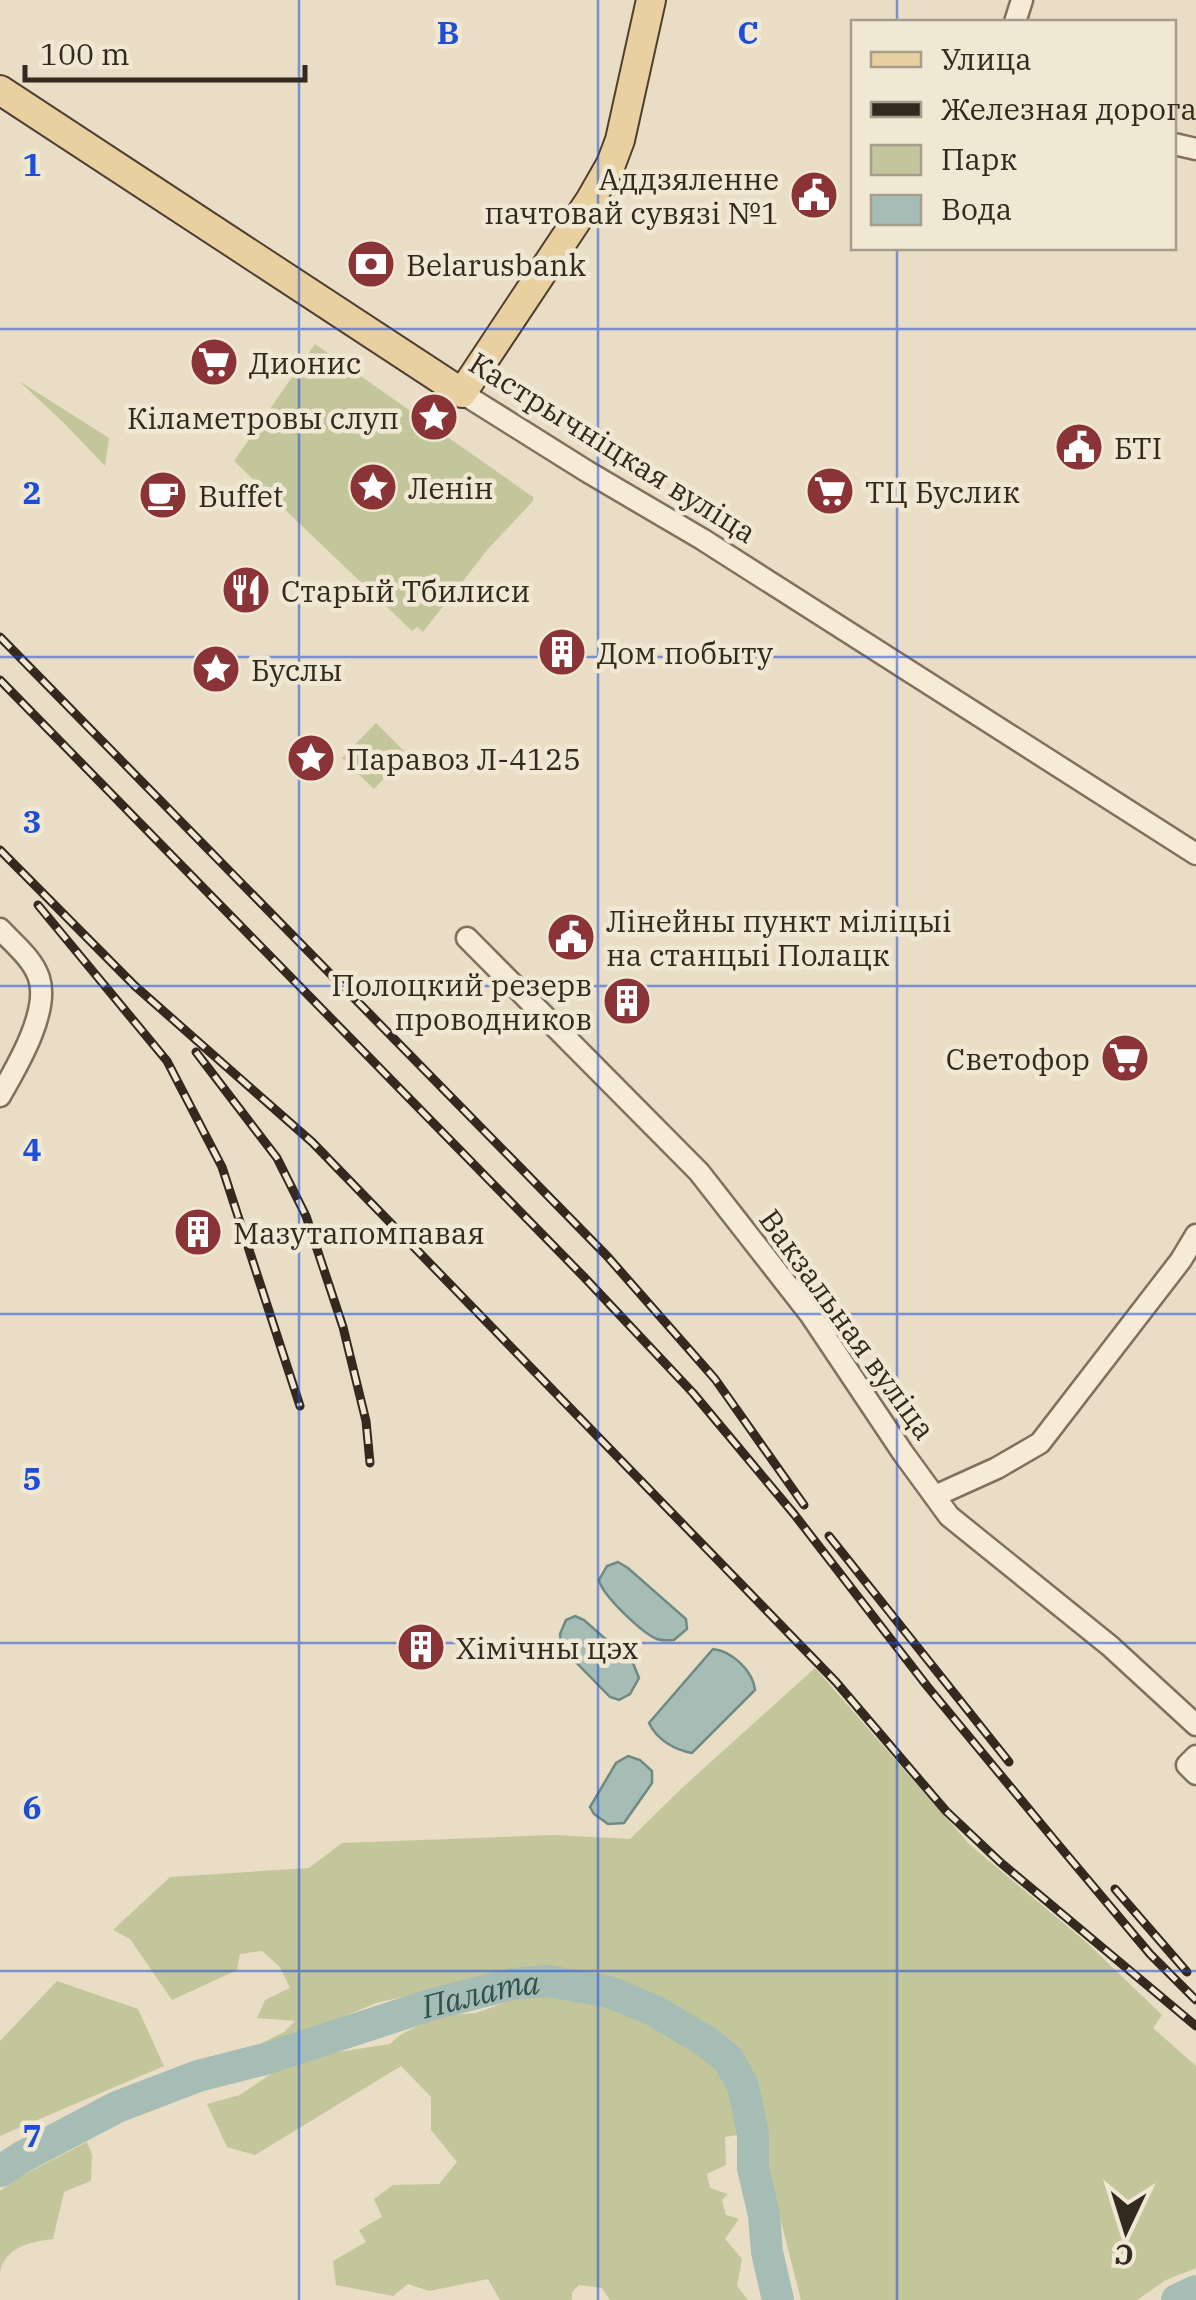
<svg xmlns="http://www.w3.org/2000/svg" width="1196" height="2300" font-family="'IBM Plex Serif',serif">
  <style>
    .green { fill: #c2c69a }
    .water { fill: #a6bdb5; stroke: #6e8a82; stroke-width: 2.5 }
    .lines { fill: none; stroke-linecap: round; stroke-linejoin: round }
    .river { stroke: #a6bdb5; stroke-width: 32 }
    .minor-casing { stroke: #82705d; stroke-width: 25 }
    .major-casing { stroke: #503f31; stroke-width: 32 }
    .minor { stroke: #f5ebd7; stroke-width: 20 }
    .major { stroke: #e8d0a1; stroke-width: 28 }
    .rail-casing { stroke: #33291f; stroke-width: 9 }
    .rail { stroke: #f1e8d4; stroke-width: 5; stroke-dasharray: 15; stroke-linecap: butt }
    .grid { fill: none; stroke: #1d4ed8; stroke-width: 2.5; stroke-opacity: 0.55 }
    .labels { text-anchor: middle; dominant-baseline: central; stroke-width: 9; stroke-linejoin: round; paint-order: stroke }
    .poi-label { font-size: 30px; fill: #33291f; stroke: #f1e8d4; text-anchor: start }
    .street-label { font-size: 30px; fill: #33291f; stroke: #f1e8d4 }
    .water-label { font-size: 32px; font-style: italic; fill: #30524e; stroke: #f1e8d4 }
    .grid-label { font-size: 32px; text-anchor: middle; font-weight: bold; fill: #1d4ed8; stroke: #f1e8d4; stroke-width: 9; stroke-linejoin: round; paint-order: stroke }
  </style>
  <rect width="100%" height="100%" fill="#e9ddc5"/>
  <g class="green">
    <path d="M315,344L533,497V501L488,549L423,632L417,627L412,631L234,461Z"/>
    <path d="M19,381L109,438L105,466L63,422Z"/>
    <path d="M376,723L407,754L374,789L342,758Z"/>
    <path d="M815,1668L970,1845L1086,1942L1162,2015L1153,2028L1196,2066V2268L1166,2280L1137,2300H801L770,2178L766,2135L756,2085L735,2045L689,2014L658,1997L615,1981L580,1974L545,1969L512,1972L376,2003L262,2051L256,2046L284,2032L295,2021L257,2018L265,2000L290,1988L280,1967L262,1951L240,1954L237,1970L172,2000L130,1939L113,1930L170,1877L309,1868L342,1843L554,1835L630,1839L682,1788Z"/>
    <path d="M57,1981L138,2009L164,2066L0,2136V2041Z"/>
    <path d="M545,1994C560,1996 577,1997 592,2002C637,2016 708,2044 730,2089C737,2102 739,2120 743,2134L725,2137L726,2165L707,2174L710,2188L728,2194L722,2200L726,2215L739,2219L725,2239L742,2259L737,2286L748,2300H610L602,2288L579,2285L572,2292V2300H500L488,2279L429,2291L408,2284L393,2296L336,2285L333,2261L366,2242L359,2230L382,2217L374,2199L393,2185L439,2184L457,2162L431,2130V2097L401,2066L255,2155L227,2147L207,2104L240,2095L293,2059L390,2044L400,2035L437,2016L476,2013L515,1999Z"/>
    <path d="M87,2142L92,2155L91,2181L64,2192L53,2239C30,2242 4,2247 0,2273V2191L16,2179Z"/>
  </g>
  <g class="water">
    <path d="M618,1562L628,1568L686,1619L687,1629L674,1640C668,1640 662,1641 657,1639C642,1633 602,1595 599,1580L607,1566Z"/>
    <path d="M575,1616L584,1620L633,1663L639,1678L630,1694L619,1700L610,1697L561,1647L560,1634L566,1620Z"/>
    <path d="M713,1649C732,1651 753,1671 755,1690L692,1753C675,1750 657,1740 649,1723Z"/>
    <path d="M628,1756L640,1760L652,1771V1783L624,1823L608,1824L594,1814L590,1807L616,1763Z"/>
  </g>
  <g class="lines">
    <g class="river">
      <path id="s1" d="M0,2171L22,2157L117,2107L198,2076L265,2059L433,2004L513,1984L548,1981L609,1992L653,2010L707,2042L728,2059L743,2086L753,2134V2168L764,2215L767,2252L778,2300"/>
      <path d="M1177,2300L1196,2291"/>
    </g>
    <g class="minor-casing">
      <g id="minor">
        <path d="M1015,22L1022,0"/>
        <path d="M1174,144L1196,149"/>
        <path d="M462,393L588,472L702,539L1196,854"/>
        <path d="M0,929C14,944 33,959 39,978C50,1012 16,1068 0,1096"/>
        <path d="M467,938L699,1172L810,1314L903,1453L949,1516L1110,1646L1196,1725"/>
        <path d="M935,1496L997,1468L1040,1443L1181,1260L1196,1235"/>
        <path d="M1196,1756L1187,1765L1196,1774"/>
      </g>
    </g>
    <g class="major-casing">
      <path id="major" d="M0,90L462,393L591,199L611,164L620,140L651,0"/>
    </g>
    <use href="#minor" class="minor"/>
    <use href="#major" class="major"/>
    <g class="rail-casing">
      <g id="rail">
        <path d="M0,637L607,1256L715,1379L804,1505"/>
        <path d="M0,680L584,1277L693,1393L794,1514L927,1686L1056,1842L1150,1954L1196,2000"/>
        <path d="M0,850L135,986L312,1142L836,1682L946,1811L1000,1862L1196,2026"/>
        <path d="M38,905L167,1061L222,1167L300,1406"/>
        <path d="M196,1052L277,1158L306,1216L343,1327L366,1421L370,1463"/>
        <path d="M829,1536L1009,1762"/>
        <path d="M1115,1889L1187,1972"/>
      </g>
    </g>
    <use href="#rail" class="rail"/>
  </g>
  <path class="grid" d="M299,0V2300M598,0V2300M897,0V22M897,248V2300M0,329H1196M0,657H1196M0,986H1196M0,1314H1196M0,1643H1196M0,1971H1196"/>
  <defs>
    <g id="civic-disc" transform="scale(2.5)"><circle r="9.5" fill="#8a3437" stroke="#f1e8d4"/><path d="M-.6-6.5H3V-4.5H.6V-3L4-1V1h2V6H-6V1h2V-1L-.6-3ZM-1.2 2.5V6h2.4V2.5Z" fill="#fff"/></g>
    <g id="bank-disc" transform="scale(2.5)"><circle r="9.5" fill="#8a3437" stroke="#f1e8d4"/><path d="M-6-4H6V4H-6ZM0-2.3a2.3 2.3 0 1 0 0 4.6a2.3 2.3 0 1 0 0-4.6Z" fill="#fff"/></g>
    <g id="supermarket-disc" transform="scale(2.5)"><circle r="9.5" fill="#8a3437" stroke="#f1e8d4"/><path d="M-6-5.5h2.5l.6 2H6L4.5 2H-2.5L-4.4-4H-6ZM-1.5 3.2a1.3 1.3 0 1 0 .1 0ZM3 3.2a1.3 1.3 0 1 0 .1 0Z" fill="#fff"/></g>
    <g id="sight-disc" transform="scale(2.5)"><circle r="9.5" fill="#8a3437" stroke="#f1e8d4"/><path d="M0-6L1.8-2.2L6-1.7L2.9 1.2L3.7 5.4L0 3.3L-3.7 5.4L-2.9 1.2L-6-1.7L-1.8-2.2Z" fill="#fff"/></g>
    <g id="cafe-disc" transform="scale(2.5)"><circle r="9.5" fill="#8a3437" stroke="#f1e8d4"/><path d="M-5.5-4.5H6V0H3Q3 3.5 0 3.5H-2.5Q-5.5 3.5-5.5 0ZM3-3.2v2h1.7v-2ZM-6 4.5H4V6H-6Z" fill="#fff"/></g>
    <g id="restaurant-disc" transform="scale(2.5)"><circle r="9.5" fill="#8a3437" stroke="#f1e8d4"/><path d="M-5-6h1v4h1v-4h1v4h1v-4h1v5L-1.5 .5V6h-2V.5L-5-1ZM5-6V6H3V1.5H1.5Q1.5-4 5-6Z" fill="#fff"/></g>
    <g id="building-disc" transform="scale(2.5)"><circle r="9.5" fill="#8a3437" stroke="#f1e8d4"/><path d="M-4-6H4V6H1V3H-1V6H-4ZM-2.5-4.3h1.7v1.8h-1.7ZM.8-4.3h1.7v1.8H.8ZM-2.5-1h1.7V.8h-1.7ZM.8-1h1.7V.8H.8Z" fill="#fff"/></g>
  </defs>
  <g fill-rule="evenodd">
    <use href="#civic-disc" x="814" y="195"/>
    <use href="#bank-disc" x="371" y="264"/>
    <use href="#supermarket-disc" x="214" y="362"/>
    <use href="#sight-disc" x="434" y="417"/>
    <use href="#civic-disc" x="1079" y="447"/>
    <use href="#sight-disc" x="373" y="487"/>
    <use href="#supermarket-disc" x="830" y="491"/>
    <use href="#cafe-disc" x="163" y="495"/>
    <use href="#restaurant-disc" x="246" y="590"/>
    <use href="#building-disc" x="562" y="652"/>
    <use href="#sight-disc" x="216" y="669"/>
    <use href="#sight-disc" x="311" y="758"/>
    <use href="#civic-disc" x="571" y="937"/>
    <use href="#building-disc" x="627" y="1001"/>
    <use href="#supermarket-disc" x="1125" y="1058"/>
    <use href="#building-disc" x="198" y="1232"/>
    <use href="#building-disc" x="421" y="1647"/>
  </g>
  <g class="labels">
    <g class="poi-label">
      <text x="779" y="178" text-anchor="end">Аддзяленне<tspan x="779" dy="34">пачтовай сувязі №1</tspan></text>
      <text x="406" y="264">Belarusbank</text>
      <text x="249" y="362">Дионис</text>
      <text x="399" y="417" text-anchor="end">Кіламетровы слуп</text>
      <text x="1114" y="447">БТІ</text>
      <text x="408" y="487">Ленін</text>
      <text x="865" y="491">ТЦ Буслик</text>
      <text x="198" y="495">Buffet</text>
      <text x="281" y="590">Старый Тбилиси</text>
      <text x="597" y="652">Дом побыту</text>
      <text x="251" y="669">Буслы</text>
      <text x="346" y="758">Паравоз Л-4125</text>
      <text x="606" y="920">Лінейны пункт міліцыі<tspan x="606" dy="34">на станцыі Полацк</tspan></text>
      <text x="592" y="984" text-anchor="end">Полоцкий резерв<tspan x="592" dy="34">проводников</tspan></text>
      <text x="1090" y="1058" text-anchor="end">Светофор</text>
      <text x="233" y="1232">Мазутапомпавая</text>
      <text x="456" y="1647">Хімічны цэх</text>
    </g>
    <g class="street-label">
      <text transform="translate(613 447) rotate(32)">Кастрычніцкая вуліца</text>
      <text transform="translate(848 1324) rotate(54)">Вакзальная вуліца</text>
    </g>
    <g class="water-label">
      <text stroke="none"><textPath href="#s1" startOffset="515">Палата</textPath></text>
    </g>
  </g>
  <g class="grid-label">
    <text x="448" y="44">B</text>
    <text x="748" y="44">C</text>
    <text x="32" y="176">1</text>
    <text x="32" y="504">2</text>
    <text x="32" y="833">3</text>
    <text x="32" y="1161">4</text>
    <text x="32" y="1490">5</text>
    <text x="32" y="1819">6</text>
    <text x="32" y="2147">7</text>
  </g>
  <rect x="851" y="20" width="325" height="230" fill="#f1e8d4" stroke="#a59c8c" stroke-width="2.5"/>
  <rect x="871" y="52" width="50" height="15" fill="#e8d0a1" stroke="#a59c8c" stroke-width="2.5"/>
  <text x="941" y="70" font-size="30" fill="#33291f">Улица</text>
  <rect x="871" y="102" width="50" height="15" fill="#33291f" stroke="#a59c8c" stroke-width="2.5"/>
  <text x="941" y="120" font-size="30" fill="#33291f">Железная дорога</text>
  <rect x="871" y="145" width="50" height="30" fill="#c2c69a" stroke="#a59c8c" stroke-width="2.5"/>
  <text x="941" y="170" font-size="30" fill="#33291f">Парк</text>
  <rect x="871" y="195" width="50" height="30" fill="#a6bdb5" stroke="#a59c8c" stroke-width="2.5"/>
  <text x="941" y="220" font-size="30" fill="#33291f">Вода</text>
  <g transform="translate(1126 2230) rotate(184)" stroke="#f1e8d4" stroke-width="8" paint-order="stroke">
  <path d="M0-8L18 38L0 25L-18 38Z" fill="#33291f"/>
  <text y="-15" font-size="28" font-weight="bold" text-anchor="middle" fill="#33291f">С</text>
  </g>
  <path d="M25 65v15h280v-15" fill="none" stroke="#33291f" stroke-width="5"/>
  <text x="40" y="65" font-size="30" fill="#33291f" stroke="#f1e8d4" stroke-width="8" paint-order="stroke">100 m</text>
</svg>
